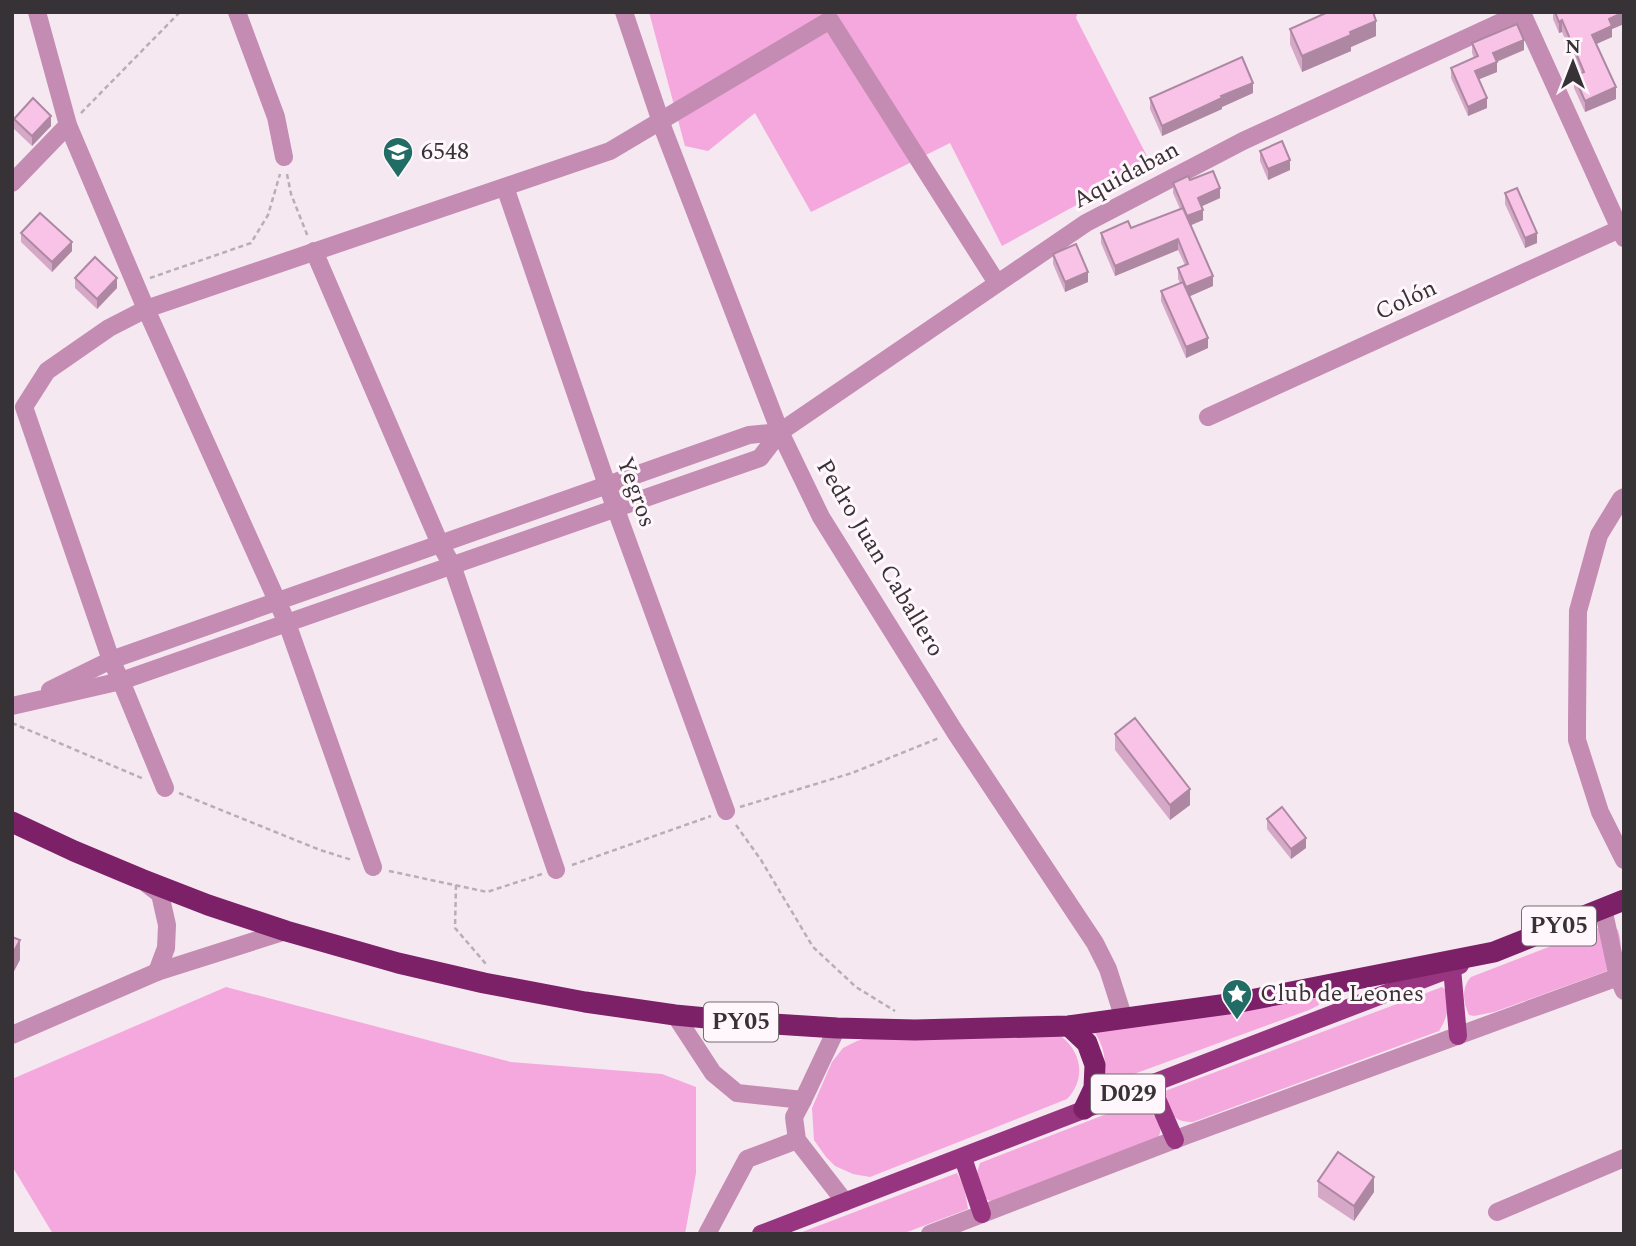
<svg xmlns="http://www.w3.org/2000/svg" width="1636" height="1246" font-family="Spectral,serif">
  <style>
    .green { fill: #f5a8de }
    .lines { fill: none; stroke-linecap: round; stroke-linejoin: round }
    .path { stroke: #b9aeb5; stroke-width: 2.5; stroke-dasharray: 5 3.5; stroke-linecap: butt }
    .minor { stroke: #c48cb3; stroke-width: 18 }
    .major { stroke: #983581; stroke-width: 18 }
    .highway { stroke: #7c2068; stroke-width: 21 }
    .wall { fill: #d5a8c7 }
    .shaded-wall { fill: #ae88a2 }
    .building { fill: #f8c3e7; stroke: #ae88a2; stroke-width: 2 }
    .labels { text-anchor: middle; dominant-baseline: central; stroke-width: 6; stroke-linejoin: round; paint-order: stroke }
    .shield { fill: #fff7fc; stroke: #736d71; stroke-width: 2 }
    .shield-label { font-size: 23px; font-weight: bold; fill: #373235 }
    .poi-label { font-size: 24px; fill: #373235; stroke: #fff7fc; text-anchor: start }
    .street-label { font-size: 24px; fill: #373235; stroke: #fff7fc }
  </style>
  <rect width="100%" height="100%" fill="#f5e8f0"/>
  <g class="green">
    <path d="M649,12H1078L1076,18L1151,164L1002,246L950,143L811,212L755,113L708,151L685,146Z"/>
    <path d="M1606,925L1612,926L1618,930C1623,946 1621,957 1610,970L1494,1012L1474,1016L1469,1015C1463,1002 1461,988 1471,977Z"/>
    <path d="M226,987L511,1062L662,1074L696,1087V1173L685,1234H53L12,1166V1079Z"/>
    <path d="M1442,987L1448,992C1449,1007 1448,1017 1439,1031L1193,1122C1171,1122 1171,1112 1161,1095L1165,1091Z"/>
    <path d="M1318,998L1319,1005L1309,1010L1112,1082L1103,1083C1106,1061 1106,1050 1094,1031Z"/>
    <path d="M873,1036H1061C1082,1053 1086,1079 1067,1099L870,1177L853,1174L835,1166L826,1157L814,1140L812,1108L832,1062L843,1048L857,1041Z"/>
    <path d="M1137,1106C1154,1113 1168,1122 1156,1142L998,1203C993,1202 986,1200 982,1196C975,1187 976,1173 980,1163L1122,1108Z"/>
    <path d="M957,1173C964,1185 966,1196 968,1209L902,1234H797Z"/>
  </g>
  <g class="lines">
    <g class="path">
      <path d="M81,113L180,12"/>
      <path d="M287,174L291,194L308,237"/>
      <path d="M150,278L251,243L268,215L280,174"/>
      <path d="M12,723L144,779"/>
      <path d="M179,793L320,850L352,860"/>
      <path d="M740,807L852,773L939,738"/>
      <path d="M736,825L761,860L813,947L856,987L895,1011"/>
      <path d="M572,865L711,816"/>
      <path d="M389,871L487,892L542,874"/>
      <path d="M456,885L455,928L486,964"/>
    </g>
    <g class="minor">
      <path d="M37,12L68,125L146,309L287,623L373,867"/>
      <path d="M237,12L276,117L284,157"/>
      <path d="M624,12L664,131L780,432L821,517L955,732L1095,943L1108,969L1124,1019"/>
      <path d="M1522,13L1624,238"/>
      <path d="M12,183L68,125"/>
      <path d="M505,187L607,485L726,811"/>
      <path d="M314,251L440,544L452,565L556,870"/>
      <path d="M1208,417L1624,227"/>
      <path d="M1624,497L1621,499L1599,535L1578,611L1577,723V740L1600,812L1624,860"/>
      <path d="M50,690L111,660L749,435L780,432"/>
      <path d="M12,706L121,681L760,458L780,432L1086,223L1243,141L1523,12"/>
      <path d="M165,788L121,681L111,660L24,407L47,371L109,328L146,309L610,151L830,20L997,283"/>
      <path d="M147,884L160,894L167,925L166,948L157,972"/>
      <path d="M1603,908L1618,977L1624,991"/>
      <path d="M675,1015L713,1073L737,1093L803,1100"/>
      <path d="M837,1028L803,1100L794,1117L797,1140L845,1202"/>
      <path d="M12,1035L157,972L286,931"/>
      <path d="M1497,1212L1624,1158"/>
      <path d="M707,1234L747,1159L797,1140"/>
      <path d="M930,1234L1187,1135L1618,977"/>
    </g>
    <g class="major">
      <path d="M1452,968L1458,1036"/>
      <path d="M1151,1085L1175,1140"/>
      <path d="M963,1158L982,1214"/>
      <path d="M761,1234C994,1145 1227,1056 1460,965"/>
    </g>
    <g class="highway">
      <path d="M12,822L74,851L141,879L208,905L286,931L398,963L484,983L585,1002L675,1015L759,1023L837,1028L915,1030L1069,1026L1235,1003L1494,952L1624,900"/>
      <path d="M1069,1026L1087,1043L1095,1065L1094,1088L1084,1109"/>
    </g>
  </g>
  <g class="wall">
    <path d="M1553,12H1624V24L1612,29V37L1596,44L1616,99L1585,112L1574,88V76L1580,74L1562,32L1559,33L1553,19Z"/>
    <path d="M1290,29L1376,36L1351,47V51L1302,72L1290,44Z"/>
    <path d="M1472,43L1524,50L1497,62V72L1479,79L1487,108L1468,116L1451,78V68L1474,58L1472,53Z"/>
    <path d="M1253,93L1222,107V109L1162,136L1150,109V98Z"/>
    <path d="M14,119L51,126L32,146L14,129Z"/>
    <path d="M1260,151L1290,170L1268,180L1260,161Z"/>
    <path d="M1190,180L1220,198L1202,206L1203,220L1190,225L1213,286L1189,296L1208,348L1186,358L1161,301V291L1180,283L1178,279V268L1185,265L1178,250L1115,276L1101,243V233L1131,228L1180,209L1173,193V183Z"/>
    <path d="M1505,193L1537,243L1525,248L1505,204Z"/>
    <path d="M21,233L72,251L52,272L21,242Z"/>
    <path d="M1053,254L1088,282L1065,292L1053,264Z"/>
    <path d="M75,278L117,288L97,309L75,288Z"/>
    <path d="M1115,734L1190,805L1170,820L1115,750Z"/>
    <path d="M1267,819L1306,848L1291,859L1267,829Z"/>
    <path d="M1318,1181L1374,1192L1354,1221L1318,1197Z"/>
  </g>
  <g class="shaded-wall">
    <path d="M1624,13V24L1612,29V37L1592,46V35L1609,19Z"/>
    <path d="M1562,20V32L1559,33V22Z"/>
    <path d="M1376,21V36L1351,47V51L1302,72V56L1350,32Z"/>
    <path d="M1524,40V50L1493,63V53Z"/>
    <path d="M1497,62V72L1475,81V71Z"/>
    <path d="M1253,83V93L1222,107V109L1162,136V126L1221,96Z"/>
    <path d="M1616,87V99L1585,112V101Z"/>
    <path d="M1487,98V108L1468,116V107Z"/>
    <path d="M51,116V126L32,146V136Z"/>
    <path d="M1290,160V170L1268,180V169Z"/>
    <path d="M1220,188V198L1198,208V198Z"/>
    <path d="M1203,210V220L1187,227V216Z"/>
    <path d="M1537,233V243L1525,248V238Z"/>
    <path d="M1178,239V250L1115,276V266Z"/>
    <path d="M72,242V251L52,272V262Z"/>
    <path d="M1088,272V282L1065,292V282Z"/>
    <path d="M1213,276V286L1186,298V287Z"/>
    <path d="M117,278V288L97,309V299Z"/>
    <path d="M1208,338V348L1186,358V347Z"/>
    <path d="M1190,789V805L1170,820V805Z"/>
    <path d="M1306,838V848L1291,859V849Z"/>
    <path d="M20,940V960L12,975V955Z"/>
    <path d="M1374,1177V1192L1354,1221V1206Z"/>
  </g>
  <g class="building">
    <path d="M1328,12H1373L1376,21L1350,32L1351,35L1302,56L1290,29Z"/>
    <path d="M1555,12H1624L1609,19L1612,26L1592,35L1616,87L1585,101L1574,76L1584,72L1562,20L1559,22Z"/>
    <path d="M1517,24L1524,40L1493,53L1497,62L1475,71L1487,98L1468,107L1451,68L1478,56L1472,43Z"/>
    <path d="M1242,57L1253,83L1221,96L1222,98L1162,126L1150,98Z"/>
    <path d="M33,98L51,116L32,136L14,119Z"/>
    <path d="M1282,141L1290,160L1268,169L1260,151Z"/>
    <path d="M1213,171L1220,188L1198,198L1203,210L1187,216L1173,183L1188,176L1190,180Z"/>
    <path d="M1517,188L1537,233L1525,238L1505,193Z"/>
    <path d="M1183,208L1213,276L1186,287L1178,268L1188,264L1178,239L1115,266L1101,233L1128,221L1131,228Z"/>
    <path d="M40,213L72,242L52,262L21,233Z"/>
    <path d="M1076,244L1088,272L1065,282L1053,254Z"/>
    <path d="M95,257L117,278L97,299L75,278Z"/>
    <path d="M1183,282L1208,338L1186,347L1161,291Z"/>
    <path d="M1135,718L1190,789L1170,805L1115,734Z"/>
    <path d="M1282,807L1306,838L1291,849L1267,819Z"/>
    <path d="M12,937L20,940L12,955Z"/>
    <path d="M1338,1152L1374,1177L1354,1206L1318,1181Z"/>
  </g>
  <defs>
    <g id="school-pin" transform="scale(1.575)"><path d="M0 17L-7.5 6A9.5 9.5 0 1 1 7.5 6Z" fill="#226c66" stroke="#fff7fc"/><path d="M0-5L7-2L0 1L-7-2ZM-4 1L0 2.5L4 1V4Q0 6-4 4Z" fill="#fff"/></g>
    <g id="sight-pin" transform="scale(1.575)"><path d="M0 17L-7.5 6A9.5 9.5 0 1 1 7.5 6Z" fill="#226c66" stroke="#fff7fc"/><path d="M0-6L1.8-2.2L6-1.7L2.9 1.2L3.7 5.4L0 3.3L-3.7 5.4L-2.9 1.2L-6-1.7L-1.8-2.2Z" fill="#fff"/></g>
  </defs>
  <g fill-rule="evenodd">
    <use href="#school-pin" x="398" y="152"/>
    <use href="#sight-pin" x="1237" y="994"/>
  </g>
  <g class="labels">
    <g class="shield">
      <rect x="1522" y="906.5" width="74" height="39" rx="5"/>
      <rect x="704" y="1002.5" width="74" height="39" rx="5"/>
      <rect x="1091" y="1074.5" width="74" height="39" rx="5"/>
    </g>
    <g class="shield-label">
      <text x="1559" y="926">PY05</text>
      <text x="741" y="1022">PY05</text>
      <text x="1128" y="1094">D029</text>
    </g>
    <g class="poi-label">
      <text x="421" y="152">6548</text>
      <text x="1260" y="994">Club de Leones</text>
    </g>
    <g class="street-label">
      <text transform="translate(1126 175) rotate(-28)">Aquidaban</text>
      <text transform="translate(1406 300) rotate(-25)">Colón</text>
      <text transform="translate(636 492) rotate(70)">Yegros</text>
      <text transform="translate(880 558) rotate(59)">Pedro Juan Caballero</text>
    </g>
  </g>
  <rect width="1636" height="1246" fill="none" stroke="#373235" stroke-width="28"/>
  <g transform="translate(1573 63)" stroke="#fff7fc" stroke-width="5" paint-order="stroke">
  <path d="M0-5L12 26L0 18L-12 26Z" fill="#373235"/>
  <text y="-10" font-size="19" font-weight="bold" text-anchor="middle" fill="#373235">N</text>
  </g>
</svg>
